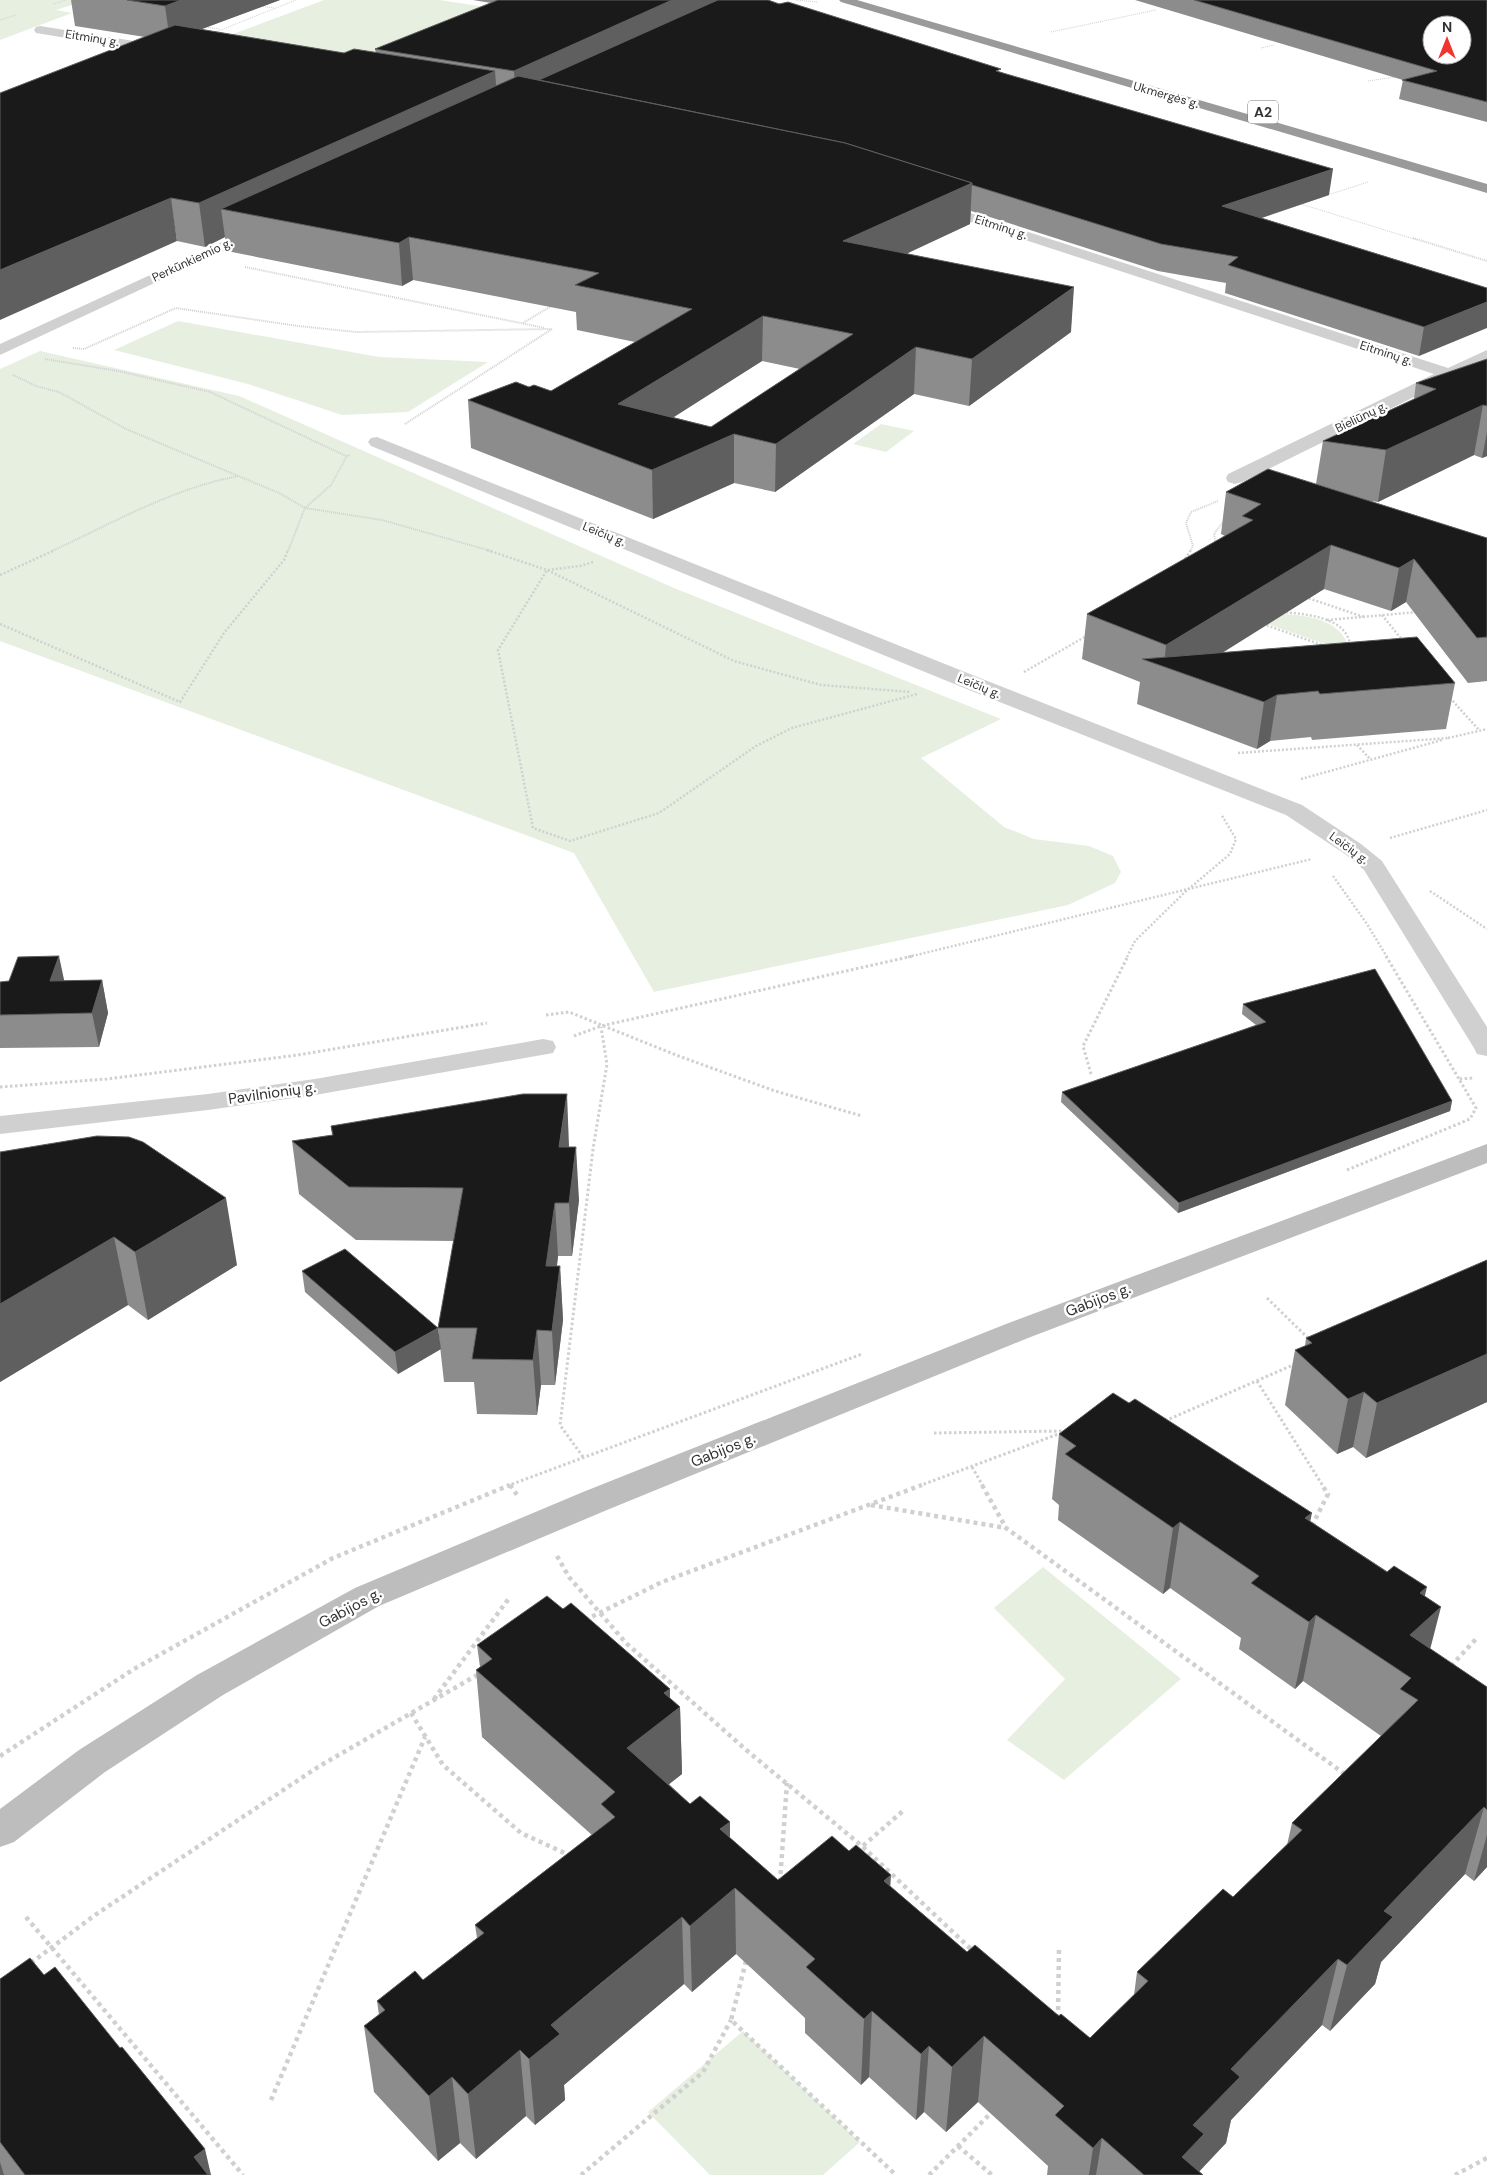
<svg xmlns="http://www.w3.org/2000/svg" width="1487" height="2175" font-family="'DM Sans',sans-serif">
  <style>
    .green { fill: #e7efe1 }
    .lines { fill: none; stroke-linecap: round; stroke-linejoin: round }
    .path-far4 { stroke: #d0d0d0; stroke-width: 1; stroke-dasharray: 1 1; stroke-linecap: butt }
    .path-far3 { stroke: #d0d0d0; stroke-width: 2; stroke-dasharray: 1 1; stroke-linecap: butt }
    .path-far2 { stroke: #d0d0d0; stroke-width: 2.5; stroke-dasharray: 2 2; stroke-linecap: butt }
    .path-far1 { stroke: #d0d0d0; stroke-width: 3; stroke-dasharray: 2.5 2.5; stroke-linecap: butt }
    .path { stroke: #d0d0d0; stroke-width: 4.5; stroke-dasharray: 4 4; stroke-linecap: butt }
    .street { fill: #d0d0d0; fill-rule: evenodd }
    .secondary { fill: #bdbdbd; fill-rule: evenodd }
    .highway { fill: #9a9a9a; fill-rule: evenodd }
    .wall { fill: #8c8c8c; fill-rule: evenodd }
    .shaded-wall { fill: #5f5f5f }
    .building { fill: #1a1a1a; stroke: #5f5f5f; fill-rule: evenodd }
    .labels { text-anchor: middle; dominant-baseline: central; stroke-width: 5; stroke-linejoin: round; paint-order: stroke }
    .far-street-label { font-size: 12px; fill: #333; stroke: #fff }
    .shield { fill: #fff; stroke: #707070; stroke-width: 1 }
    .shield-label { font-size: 14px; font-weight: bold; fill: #333 }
    .street-label { font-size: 15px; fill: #333; stroke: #fff }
  </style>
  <rect width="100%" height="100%" fill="#fff"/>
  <g class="green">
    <path d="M0,0H87L56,10L72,13L0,40Z"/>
    <path d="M324,0H439L499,9L346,74L193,49Z"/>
    <path d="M178,321L379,357L488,362L408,412L342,415L248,384L114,350Z"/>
    <path d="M40,351L239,396L674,588L1001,719L921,758L1004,827L1034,839L1089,846L1113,856L1121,872L1115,883L1068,905L654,992L574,853L0,641V369Z"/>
    <path d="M881,424L914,431L886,452L853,444Z"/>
    <path d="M1284,614C1308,616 1337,619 1347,643L1342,650L1254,619L1265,616Z"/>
    <path d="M1043,1567L1181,1679L1064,1780L1007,1740L1065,1679L994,1608Z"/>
    <path d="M743,2031L860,2142L823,2175H710L648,2112Z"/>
  </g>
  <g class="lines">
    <g class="path-far4">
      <path d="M796,0L818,2"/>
      <path d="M53,4L66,0"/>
      <path d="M259,6L275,8"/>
      <path d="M0,20L16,15"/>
      <path d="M204,27L220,29"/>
      <path d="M1051,32L1156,10"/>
      <path d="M213,33L296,0"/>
      <path d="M1261,48L1274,45"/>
      <path d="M1368,81L1395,77"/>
      <path d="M1327,193L1331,194L1368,182"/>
      <path d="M1301,204L1417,240"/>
    </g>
    <g class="path-far3">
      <path d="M1413,238L1487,261"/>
      <path d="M245,267L545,328"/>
      <path d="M523,323L553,305"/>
      <path d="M73,348L84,349L176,308L298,326L356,332L551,329"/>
      <path d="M45,359L118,371L210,392L346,456"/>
      <path d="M13,375L36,386L59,392L126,429L279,493L305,508L382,520L491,551"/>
      <path d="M405,424L552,329"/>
      <path d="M1216,545L1214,534L1223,522"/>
      <path d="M52,551C113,523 173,488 239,476"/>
      <path d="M288,551L305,508L331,485L347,456L350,455"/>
      <path d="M1190,551L1193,546L1186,523L1191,512L1218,501"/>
    </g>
    <g class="path-far2">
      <path d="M487,550L547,570L734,661L821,685L911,692"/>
      <path d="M593,562L580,566L547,570L498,650L533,828L570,841L659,813L756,746L792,728L917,694"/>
      <path d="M1183,562L1191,550"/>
      <path d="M0,575L55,550"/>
      <path d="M1305,597L1364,617"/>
      <path d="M1282,612C1305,614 1348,617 1350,646"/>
      <path d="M1382,615L1403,641"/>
      <path d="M1327,620L1418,612"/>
      <path d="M0,624L180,702L224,633L284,560L288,550"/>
      <path d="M1263,624L1325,646"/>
      <path d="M1024,672L1088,635"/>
      <path d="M1450,698L1479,730"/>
      <path d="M1448,738L1487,729"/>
      <path d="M1357,745L1371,760"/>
      <path d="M1238,753L1449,738"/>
      <path d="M1301,779L1442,740"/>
      <path d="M1390,838L1487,810"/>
      <path d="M1333,876L1367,924L1387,957"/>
      <path d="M1430,891L1487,929"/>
      <path d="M908,957L1312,859"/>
      <path d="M1127,957L1135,941L1185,892L1230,854L1236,839L1221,814"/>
    </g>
    <g class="path-far1">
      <path d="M1386,956L1459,1079"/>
      <path d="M546,1015L569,1012L676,1055L775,1091L862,1116"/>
      <path d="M574,1036L601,1026L913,956"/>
      <path d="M1091,1074L1083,1046L1128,956"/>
      <path d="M0,1087L107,1079L298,1055L487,1023"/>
      <path d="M1347,1170L1470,1119L1476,1108L1459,1079L1474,1078"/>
      <path d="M1267,1298L1310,1340"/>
      <path d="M1257,1381L1323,1486"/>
      <path d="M1165,1421L1295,1364"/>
      <path d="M934,1433L1063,1431"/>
      <path d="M583,1457L560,1425L593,1149L607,1064L601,1027"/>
      <path d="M972,1467L983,1486"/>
      <path d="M507,1486L862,1354"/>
      <path d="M919,1486L1061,1433"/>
    </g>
    <g class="path">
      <path d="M510,1485L517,1495"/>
      <path d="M982,1485L1006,1528L1346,1775"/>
      <path d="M871,1505L1006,1528"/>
      <path d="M1312,1526L1328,1494L1322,1485"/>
      <path d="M557,1556L569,1577L626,1643L745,1749L862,1846L973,1951"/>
      <path d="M585,1620L662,1582L922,1485"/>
      <path d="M1451,1666L1476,1639"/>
      <path d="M434,1699L510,1597"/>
      <path d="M411,1713L443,1765L521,1833L571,1856"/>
      <path d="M0,1756L134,1669L333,1558L510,1485"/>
      <path d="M857,1851L904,1810"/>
      <path d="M780,1882L787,1783"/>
      <path d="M26,1917L243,2175"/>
      <path d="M746,1961L731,2020L896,2175"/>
      <path d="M31,1963L95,1915L318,1767L479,1674"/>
      <path d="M1058,2018L1059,1947"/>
      <path d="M271,2100L425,1737"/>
      <path d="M958,2146L992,2175"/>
      <path d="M581,2175L703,2072L731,2020"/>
      <path d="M929,2175L993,2111"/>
      <path d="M1455,2175L1487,2158"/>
    </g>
    <g class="street">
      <path d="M40,26L165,46L171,50L165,54L36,33L34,30L36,27Z"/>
      <path d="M936,202L1448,368L1487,350V361L1242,482L1235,484L1228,482L1226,478L1228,474L1434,374L931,209L929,206L931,203Z"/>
      <path d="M259,225L264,226L266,229L264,232L0,355V344Z"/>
      <path d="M377,437L990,682L1302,805L1361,844L1382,861L1487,1027V1056L1477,1054L1474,1048L1364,870L1345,854L1286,815L974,692L371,446L368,442L371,438Z"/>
      <path d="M543,1039L553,1041L556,1047L553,1053L315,1095L208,1110L0,1134V1116L208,1094L315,1079Z"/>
    </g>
    <path class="secondary" d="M1487,1144V1163L1028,1338L607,1510L379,1606L223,1695L105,1772L14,1842L0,1847V1809L79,1750L197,1675L355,1588L583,1492L1006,1324Z"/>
    <path class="highway" d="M839,0H857L1487,184V193L841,2Z"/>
  </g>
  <g class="wall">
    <path d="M71,0H280L200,29L344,53H376L375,49L491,3L473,0H768L1001,72L1329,195L1262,218L1487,288L1419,356L1225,293L1226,283L1158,271L971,211L970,224L907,253L1071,332L969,406L914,394L775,492L734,483L653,519L471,448L468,400L529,387L551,391L635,342L577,330L576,312L413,280L402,286L227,251L225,237L205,247L177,241L145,37L75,26ZM762,361L800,369L711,427L673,417Z"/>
    <path d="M1135,0H1487V122L1399,99L1403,80Z"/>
    <path d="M1487,359V456L1482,458L1474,455L1378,502L1370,501L1487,538V681L1468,683L1406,602L1391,611L1324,589L1222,652L1455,683L1446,729L1312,740L1311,737L1270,741L1257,749L1137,704L1140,682L1082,659L1087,614L1225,536L1221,534L1226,492L1316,484L1323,441L1414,399L1416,383Z"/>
    <path d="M102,980L108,1013L99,1047L0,1048V1015L64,981Z"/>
    <path d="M1243,1004L1452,1101L1450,1111L1178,1213L1061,1102L1062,1092L1256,1025L1242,1014Z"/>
    <path d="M331,1126L569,1147L579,1200L572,1256H558L557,1266H560L563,1320L555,1385H541L537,1415L477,1414L474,1382H444L438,1328L454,1241L356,1240L299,1194L292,1141L332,1135Z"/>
    <path d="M0,1152L237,1265L148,1320L128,1305L0,1382Z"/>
    <path d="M1487,1260V1402L1366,1458L1353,1447L1337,1454L1285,1405L1295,1350L1305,1346L1306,1338Z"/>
    <path d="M302,1271L441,1349L398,1374L305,1292Z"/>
    <path d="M1059,1434L1310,1521L1425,1596L1430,1649L1487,1687V1867L1474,1881L1465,1874L1381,1962L1375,1984L1330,2031L1322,2025L1231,2120L1226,2143L1199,2171L1203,2175H1047L1048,2166L978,2102L946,2132L924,2112L916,2120L869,2077L861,2085L805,2033V2018L736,1954L692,1992L684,1984L604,2050L564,2085L565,2100L535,2125L526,2116L476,2159L460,2143L438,2161L374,2092L364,2026L379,2015L377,2001L423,1980L477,1938L475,1925L592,1835L482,1737L476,1670L480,1667L477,1645L670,1698L680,1707L682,1774L669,1784L690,1804L730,1822V1838L778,1880L890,1886L967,1952L1090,2038L1134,1995L1137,1972L1233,1897L1287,1845L1292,1823L1381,1736L1303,1681L1295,1689L1239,1649L1241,1638L1170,1588L1163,1594L1058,1520L1059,1505L1052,1499Z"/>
    <path d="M44,1975L211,2175H0V1979Z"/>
  </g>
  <g class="shaded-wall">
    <path d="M181,0H280L170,41L165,6Z"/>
    <path d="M672,0H726L516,102L514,71Z"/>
    <path d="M495,71L498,111L221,209L225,237L205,247L199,203Z"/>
    <path d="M1333,169L1329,195L1219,232L1222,206Z"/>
    <path d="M972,183L970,224L842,284L843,241Z"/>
    <path d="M171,198L177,241L0,320V270Z"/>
    <path d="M409,237L413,280L402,286L399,243Z"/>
    <path d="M1074,287L1071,332L969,406L972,359Z"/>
    <path d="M1487,302V328L1419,356L1424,327Z"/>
    <path d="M763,316L762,361L619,452L618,404Z"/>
    <path d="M916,347L914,394L775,492L776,444Z"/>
    <path d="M1483,405L1474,455L1378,502L1386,450Z"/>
    <path d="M1487,432V456L1482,458Z"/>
    <path d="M734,434V483L653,519L652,470Z"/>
    <path d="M1331,545L1324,589L1187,675L1164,666L1166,645Z"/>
    <path d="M1414,559L1406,602L1391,611L1399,568Z"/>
    <path d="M1277,695L1270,741L1257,749L1264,702Z"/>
    <path d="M59,956L66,989L50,981Z"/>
    <path d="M102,980L108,1013L99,1047L92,1013Z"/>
    <path d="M567,1094L569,1146L562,1200L559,1147Z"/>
    <path d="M1452,1101L1450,1111L1178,1213L1179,1203Z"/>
    <path d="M576,1147L579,1200L572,1256L569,1203Z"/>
    <path d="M226,1198L237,1265L148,1320L135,1252Z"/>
    <path d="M555,1203L558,1256L550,1320L546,1266Z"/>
    <path d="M114,1237L128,1305L0,1382V1304Z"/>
    <path d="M560,1266L563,1320L555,1385L552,1331Z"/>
    <path d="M438,1328L441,1349L398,1374L395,1352Z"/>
    <path d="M537,1330L541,1385L537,1415L533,1360Z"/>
    <path d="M1487,1354V1402L1366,1458L1377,1403Z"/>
    <path d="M1364,1392L1353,1447L1337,1454L1348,1399Z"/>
    <path d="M1312,1513L1298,1579L1305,1518Z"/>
    <path d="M1180,1522L1170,1588L1163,1594L1173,1528Z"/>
    <path d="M1427,1587L1417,1628L1441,1607L1424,1673L1411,1678L1401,1672L1420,1593Z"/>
    <path d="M1316,1615L1303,1681L1295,1689L1309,1622Z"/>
    <path d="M670,1689V1715L680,1707L682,1774L630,1815L627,1748L664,1693Z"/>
    <path d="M1484,1807L1465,1874L1381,1962L1375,1984L1330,2031L1347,1965L1384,1911Z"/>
    <path d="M730,1822V1888L720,1829Z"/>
    <path d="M1487,1835V1867L1474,1881Z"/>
    <path d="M891,1875L887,1942L884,1881Z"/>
    <path d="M735,1888L736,1954L692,1992L690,1926Z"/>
    <path d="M682,1917L684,1984L564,2085L565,2100L535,2125L529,2059L551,2025Z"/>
    <path d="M1338,1959L1322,2025L1231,2120L1226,2143L1196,2175L1182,2157L1193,2125L1231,2069Z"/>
    <path d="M872,2011L869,2077L861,2085L864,2019Z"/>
    <path d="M984,2036L978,2102L946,2132L952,2067Z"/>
    <path d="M929,2046L924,2112L916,2120L921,2054Z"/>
    <path d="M520,2050L526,2116L476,2159L468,2094Z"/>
    <path d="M452,2077L460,2143L438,2161L429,2096Z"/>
    <path d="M1102,2138L1096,2175H1089L1093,2148Z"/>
    <path d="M205,2149L211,2175H198L194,2157Z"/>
    <path d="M0,2162L4,2175H0Z"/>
  </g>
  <g class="building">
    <path d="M127,0H181L165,6Z"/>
    <path d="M498,0H672L514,71L375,49Z"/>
    <path d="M718,0H768L779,4L788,2L1001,69L996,71L1333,169L1222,206L1487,288V302L1424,327L1228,265L1238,257L1161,244L972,185V183L845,143L539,80L711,3Z"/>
    <path d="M1194,0H1487V102L1402,80L1437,71ZM1432,25H1462V55H1432Z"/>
    <path d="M175,25L344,53L354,49L495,71L199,203L171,198L0,270V93Z"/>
    <path d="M518,76L845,143L972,183L843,241L1074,287L972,359L916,347L776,444L734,434L652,470L468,400L516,382L529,387L534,385L551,391L692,309L575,285L599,273L409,237L399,243L221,209ZM763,316L853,334L711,427L618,404Z"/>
    <path d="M1487,359V406L1483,405L1386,450L1323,441L1436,389L1416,383Z"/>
    <path d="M1268,469L1487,538V637L1477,638L1414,559L1399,568L1331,545L1166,645L1087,614L1253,520L1242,516L1261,504L1226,492Z"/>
    <path d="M1417,637L1455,683L1320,694L1318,691L1277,695L1264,702L1142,659Z"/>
    <path d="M59,956L50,981L102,980L92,1013L0,1015V982L9,981L18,957Z"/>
    <path d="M1375,969L1452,1101L1179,1203L1062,1092L1266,1022L1243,1004Z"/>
    <path d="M523,1094H567L559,1147H576L569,1203H555L546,1266H560L552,1331L537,1330L533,1360L472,1359L477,1328H438L463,1188L349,1187L292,1141L333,1135L331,1126Z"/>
    <path d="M97,1136L129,1137L143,1142L226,1198L135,1252L114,1237L0,1304V1152Z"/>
    <path d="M345,1249L438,1328L395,1352L302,1271Z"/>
    <path d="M1487,1260V1354L1377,1403L1364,1392L1348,1399L1295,1350L1312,1343L1306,1338Z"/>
    <path d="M1113,1393L1129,1403L1135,1399L1312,1513L1305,1518L1387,1572L1394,1566L1427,1587L1420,1593L1441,1607L1410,1635L1487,1687V1810L1484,1807L1384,1911L1393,1917L1347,1965L1338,1959L1231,2069L1240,2077L1193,2125L1204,2134L1182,2157L1203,2175H1144L1102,2138L1093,2148L1055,2115L1064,2106L984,2036L952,2067L929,2046L921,2054L872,2011L864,2019L806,1967L815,1959L735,1888L690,1926L682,1917L600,1984L551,2025L560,2034L529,2059L520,2050L468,2094L452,2077L429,2096L364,2026L385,2010L377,2001L415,1971L423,1980L484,1933L475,1925L615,1817L601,1804L615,1792L476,1670L492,1659L477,1645L547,1596L563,1609L571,1603L670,1689L664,1693L680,1707L627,1748L690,1804L700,1796L730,1822L720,1829L778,1880L832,1836L849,1851L856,1845L891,1875L884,1881L967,1952L975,1945L1059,2016L1061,2014L1090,2038L1148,1981L1137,1972L1223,1889L1233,1897L1302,1830L1292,1823L1418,1700L1400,1689L1411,1678L1316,1615L1309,1622L1251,1583L1259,1576L1180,1522L1173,1528L1065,1454L1076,1446L1059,1434Z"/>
    <path d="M30,1958L44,1975L55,1967L120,2048L122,2047L205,2149L194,2157L208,2175H25L0,2142V1979Z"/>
  </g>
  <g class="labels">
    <g class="far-street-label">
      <text transform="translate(92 38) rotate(9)">Eitminų g.</text>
      <text transform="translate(1166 95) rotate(16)">Ukmergės g.</text>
      <text transform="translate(1001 227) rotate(18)">Eitminų g.</text>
      <text transform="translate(192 260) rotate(-25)">Perkūnkiemio g.</text>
      <text transform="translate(1386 353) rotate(18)">Eitminų g.</text>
      <text transform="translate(1361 417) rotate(-26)">Bieliūnų g.</text>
      <text transform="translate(604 534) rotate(22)">Leičių g.</text>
      <text transform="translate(979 686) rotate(22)">Leičių g.</text>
      <text transform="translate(1349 848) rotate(36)">Leičių g.</text>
    </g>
    <rect class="shield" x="1248" y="100.5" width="30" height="23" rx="4"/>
    <g class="shield-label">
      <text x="1263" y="112">A2</text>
    </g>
    <g class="street-label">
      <text transform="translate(272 1093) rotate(-8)">Pavilnionių g.</text>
      <text transform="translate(1098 1300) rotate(-21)">Gabijos g.</text>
      <text transform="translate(723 1450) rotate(-22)">Gabijos g.</text>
      <text transform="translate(350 1608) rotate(-28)">Gabijos g.</text>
    </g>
  </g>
  <g transform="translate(1447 40)"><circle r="24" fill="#ffffff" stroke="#adadad"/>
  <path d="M0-4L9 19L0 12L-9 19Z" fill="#f0342e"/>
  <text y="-8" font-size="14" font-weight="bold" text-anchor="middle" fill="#333333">N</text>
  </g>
</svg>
